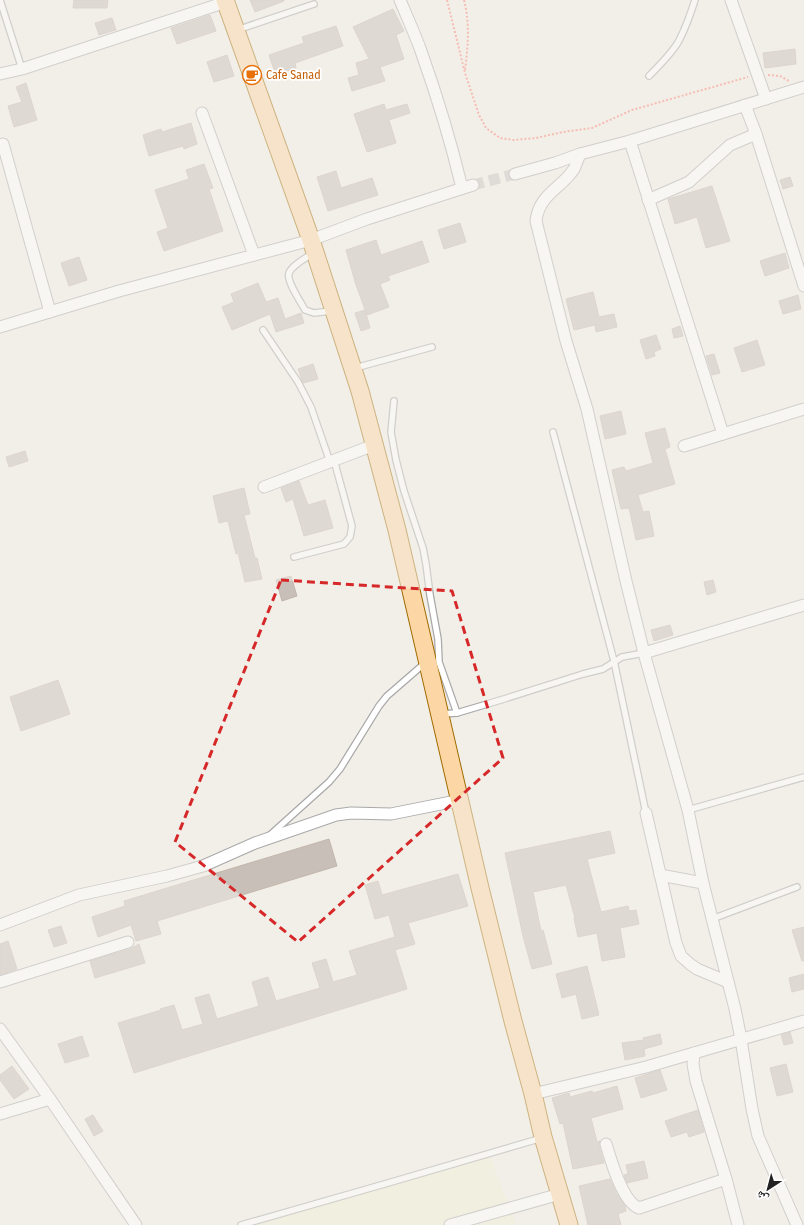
<svg xmlns="http://www.w3.org/2000/svg" width="804" height="1225" font-family="'Fira Sans Condensed','Noto Naskh Arabic',sans-serif">
  <style>
    .farmland { fill: #eef0d5 }
    .building { fill: #c7bfb8; stroke: #c4b6ab }
    .lines { fill: none; stroke-linecap: round; stroke-linejoin: round }
    .street-tunnel { stroke: #c8c6c1; stroke-width: 11; stroke-dasharray: 11 5.5; stroke-linecap: butt }
    .lane-casing { stroke: #a9a9a9; stroke-width: 8 }
    .street-casing { stroke: #a9a9a9; stroke-width: 13 }
    .primary-casing { stroke: #a06b00; stroke-width: 19 }
    .path { stroke: #fa8072; stroke-width: 2; stroke-dasharray: 2 2; stroke-linecap: butt }
    .lane { stroke: #fff; stroke-width: 5.5 }
    .street { stroke: #fff; stroke-width: 11 }
    .primary { stroke: #fcd6a4; stroke-width: 17 }
    .marked { fill: none; stroke: #d62828; stroke-width: 3; stroke-dasharray: 8 5; stroke-linejoin: round }
    .labels { text-anchor: middle; dominant-baseline: central; stroke-width: 3.5; stroke-linejoin: round; paint-order: stroke }
    .food-label { font-size: 12px; fill: #c56008; stroke: #fff; text-anchor: start }
  </style>
  <rect width="100%" height="100%" fill="#f2efe9"/>
  <path class="farmland" d="M489,1153L516,1225H241Z"/>
  <g class="building">
    <path d="M74,0H108L107,8H73Z"/>
    <path d="M250,0H284V1L255,12Z"/>
    <path d="M393,9L404,31L396,35L404,59L380,67L385,81L352,91L348,78L359,75L356,63L369,59L353,27Z"/>
    <path d="M210,15L216,31L177,44L171,28Z"/>
    <path d="M112,18L116,30L99,35L95,23Z"/>
    <path d="M336,26L343,46L295,63L296,68L276,75L269,55L304,43L302,37Z"/>
    <path d="M795,49L796,64L765,68L763,53Z"/>
    <path d="M227,55L234,76L214,82L207,62Z"/>
    <path d="M26,83L37,120L14,127L8,106L22,102L16,87Z"/>
    <path d="M384,104L386,110L407,104L410,113L389,120L396,143L367,152L354,114Z"/>
    <path d="M191,123L197,144L184,149L183,146L149,156L143,135L161,129L162,132Z"/>
    <path d="M204,164L213,188L209,189L223,231L164,251L157,232L168,228L155,190L189,179L186,170Z"/>
    <path d="M336,171L341,188L372,178L378,195L328,211L317,177Z"/>
    <path d="M790,177L793,186L783,189L780,180Z"/>
    <path d="M712,186L730,241L706,248L697,217L675,224L668,199Z"/>
    <path d="M460,223L466,242L444,249L438,230Z"/>
    <path d="M376,240L381,255L422,241L429,262L388,276L390,280L380,284L389,307L367,315L356,285L346,250Z"/>
    <path d="M785,253L789,268L765,276L760,261Z"/>
    <path d="M79,257L87,280L69,286L61,263Z"/>
    <path d="M258,283L266,302L278,298L285,319L301,313L304,323L276,332L270,314L232,330L222,307L234,302L231,294Z"/>
    <path d="M593,292L599,317L614,314L617,327L596,332L595,325L574,330L566,299Z"/>
    <path d="M798,295L801,309L783,314L779,301Z"/>
    <path d="M365,310L370,328L361,331L355,313Z"/>
    <path d="M680,326L683,336L674,338L672,329Z"/>
    <path d="M656,335L661,349L654,352L655,356L646,359L640,340Z"/>
    <path d="M757,340L765,365L742,372L734,348Z"/>
    <path d="M714,354L720,373L712,375L706,356Z"/>
    <path d="M313,364L318,379L303,383L298,369Z"/>
    <path d="M621,411L626,434L605,439L600,416Z"/>
    <path d="M665,428L670,447L665,449L675,484L638,495L643,512L649,511L654,536L636,540L629,508L621,509L612,470L624,467L626,471L653,463L645,433Z"/>
    <path d="M25,451L28,461L9,467L6,457Z"/>
    <path d="M299,481L308,505L325,500L333,528L304,536L293,499L286,502L281,488Z"/>
    <path d="M244,488L250,514L244,515L255,558H257L262,579L245,582L238,553L236,554L228,521L219,523L213,496Z"/>
    <path d="M291,576L297,596L282,601L276,580Z"/>
    <path d="M713,580L716,592L707,595L704,582Z"/>
    <path d="M670,625L673,635L654,641L651,630Z"/>
    <path d="M58,680L70,714L21,731L10,697Z"/>
    <path d="M610,831L615,853L587,859L601,912L628,906L629,911L636,910L639,924L620,928L625,957L602,961L597,933L578,937L574,918H575L566,885L533,892L541,931L543,930L552,964L532,969L523,936L505,853Z"/>
    <path d="M329,839L337,866L157,921L161,934L136,941L131,925L98,937L92,917L125,906L124,901Z"/>
    <path d="M458,874L468,906L408,923L415,944L395,950L407,989L134,1073L118,1023L161,1010L160,1009L174,1005L182,1030L203,1024L195,998L209,994L217,1019L259,1006L252,982L268,977L276,1001L320,988L312,963L326,959L333,982L357,975L349,951L395,937L389,915L375,919L365,885L378,881L382,895Z"/>
    <path d="M61,926L67,943L54,947L48,930Z"/>
    <path d="M804,927V961H802L792,930Z"/>
    <path d="M8,941L17,969L0,975V944Z"/>
    <path d="M139,944L145,963L95,978L90,961L130,949Z"/>
    <path d="M587,966L599,1015L582,1019L576,994L562,998L556,974Z"/>
    <path d="M804,974V989L792,992L789,978Z"/>
    <path d="M790,1032L793,1043L784,1045L781,1035Z"/>
    <path d="M660,1034L662,1044L644,1049L645,1056L625,1060L622,1043L644,1040L643,1038Z"/>
    <path d="M82,1036L89,1056L65,1063L58,1044Z"/>
    <path d="M786,1064L793,1092L777,1096L770,1068Z"/>
    <path d="M12,1066L29,1089L14,1099L0,1080V1075Z"/>
    <path d="M660,1070L667,1090L641,1098L635,1078Z"/>
    <path d="M617,1086L623,1109L591,1118L597,1142L600,1141L599,1146L604,1163L573,1169L563,1123L560,1124L552,1098L569,1093L570,1097L592,1091L593,1093Z"/>
    <path d="M698,1110L704,1132L689,1137L687,1132L671,1137L665,1121Z"/>
    <path d="M93,1115L103,1131L94,1136L85,1119Z"/>
    <path d="M644,1161L648,1178L627,1183L624,1175L628,1174L626,1165Z"/>
    <path d="M610,1179L616,1193L625,1206L626,1211L618,1214L621,1225H588L579,1186Z"/>
  </g>
  <g class="lines">
    <path class="street-tunnel" d="M473,185L515,174"/>
    <g class="lane-casing">
      <g id="lane">
        <path d="M0,0L22,69"/>
        <path d="M237,30L314,4"/>
        <path d="M649,76C659,66 669,56 677,44C685,31 690,15 695,0"/>
        <path d="M313,253C306,258 292,265 289,273C286,281 301,302 305,310L314,313L331,311"/>
        <path d="M263,330L298,382L311,407L330,462"/>
        <path d="M355,368L432,347"/>
        <path d="M394,401L391,432L396,460L404,491L423,548L426,564L430,595L438,639L439,662L457,713"/>
        <path d="M553,432L614,661L646,813"/>
        <path d="M294,557L344,544L350,537L352,526L334,460"/>
        <path d="M441,714L457,713L504,699L583,674L603,669L622,657L644,653"/>
        <path d="M688,810L804,777"/>
        <path d="M270,835L329,782L340,769L379,706L387,696L425,663"/>
        <path d="M712,919L797,887"/>
        <path d="M241,1225L388,1183L542,1138"/>
      </g>
    </g>
    <g class="street-casing">
      <g id="street">
        <path d="M400,0C407,17 415,34 421,51C437,96 451,142 462,188"/>
        <path d="M731,0L766,99"/>
        <path d="M0,74L22,69L226,2"/>
        <path d="M745,105L756,134L804,286"/>
        <path d="M202,113L254,255"/>
        <path d="M630,141L723,434"/>
        <path d="M3,144L50,312"/>
        <path d="M580,154C578,159 576,164 574,169C561,189 539,194 536,221L566,341L587,409L626,581L644,653L688,810L703,883L735,1009L741,1039L752,1109L758,1136L797,1225"/>
        <path d="M515,174L555,163L580,154L630,141L804,87"/>
        <path d="M648,200L689,182L730,145L756,134"/>
        <path d="M0,327L119,291L311,240L367,219L473,185"/>
        <path d="M684,446L804,409"/>
        <path d="M264,487L374,445"/>
        <path d="M644,653L804,605"/>
        <path d="M646,813L676,943L681,956L690,964L697,969L728,982"/>
        <path d="M660,875L703,883"/>
        <path d="M0,925L79,895L167,876L203,866L255,843L336,815L351,813L391,814L461,800"/>
        <path d="M0,982L128,942"/>
        <path d="M0,1029L50,1099L136,1225"/>
        <path d="M694,1053L693,1064L696,1081L726,1179L738,1225"/>
        <path d="M533,1094L646,1067L804,1021"/>
        <path d="M0,1114L50,1099"/>
        <path d="M606,1144C611,1160 622,1202 639,1208L726,1179"/>
        <path d="M450,1225L560,1194"/>
      </g>
    </g>
    <g class="primary-casing">
      <path id="primary" d="M225,0L311,240L360,391L397,530L480,888L513,1021L533,1094L543,1137L569,1225"/>
    </g>
    <g class="path">
      <path d="M447,0L465,73L479,115L486,128L500,138L513,140L536,138L563,132L592,128L632,110L748,77"/>
      <path d="M464,0C470,24 468,46 465,70"/>
      <path d="M768,75L780,76L789,81"/>
    </g>
    <use href="#lane" class="lane"/>
    <use href="#street" class="street"/>
    <use href="#primary" class="primary"/>
  </g>
  <path d="M0 0H804V1225H0ZM281,580L452,591L503,758L298,942L175,842Z" fill="#f2efe9" fill-opacity=".55" fill-rule="evenodd"/>
  <path class="marked" d="M281,580L452,591L503,758L298,942L175,842Z"/>
  <defs>
    <g id="cafe-ring" transform="scale(1)"><circle r="9.5" fill="#fff" stroke="#e8710a" stroke-width="1.5"/><path d="M-5.5-4.5H6V0H3Q3 3.5 0 3.5H-2.5Q-5.5 3.5-5.5 0ZM3-3.2v2h1.7v-2ZM-6 4.5H4V6H-6Z" fill="#e8710a"/></g>
  </defs>
  <g fill-rule="evenodd">
    <use href="#cafe-ring" x="252" y="75"/>
  </g>
  <g class="labels">
    <g class="food-label">
      <text x="266" y="75">Cafe Sanad</text>
    </g>
  </g>
  <g transform="translate(768 1189) rotate(216)" stroke="#ffffff" stroke-width="3" paint-order="stroke">
  <path d="M0-3L7 15L0 10L-7 15Z" fill="#222222"/>
  <text y="-6" font-size="11" font-weight="bold" text-anchor="middle" fill="#222222">ش</text>
  </g>
</svg>
